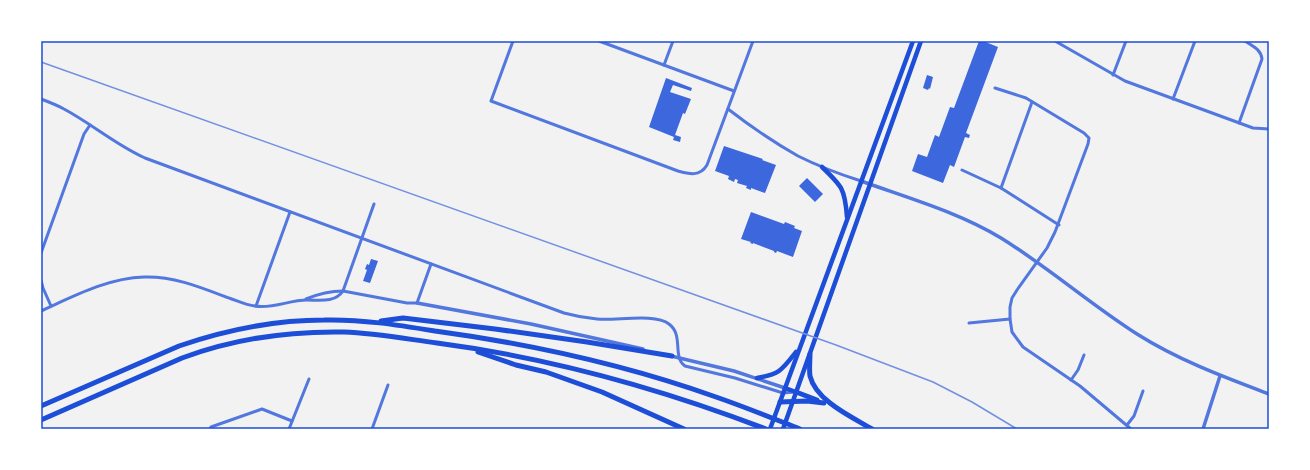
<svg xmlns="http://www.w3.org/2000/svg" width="1310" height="470" font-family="Karla,sans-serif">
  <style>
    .building { fill: #3d67dc }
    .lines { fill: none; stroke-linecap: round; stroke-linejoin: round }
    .minor { stroke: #5277de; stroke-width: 3 }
    .tertiary { stroke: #5277de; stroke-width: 3.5 }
    .primary { stroke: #1d4ed8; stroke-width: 4.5 }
    .motorway { stroke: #1d4ed8; stroke-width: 5 }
    .rail { stroke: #7290e2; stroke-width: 1.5 }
    .neatline { fill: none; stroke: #1d4ed8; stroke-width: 1.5 }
  </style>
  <rect width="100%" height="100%" fill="#f2f2f2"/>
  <g class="building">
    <path d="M979,41H983L998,47L966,133L970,135L969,138L965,137L954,167L950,165L943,183L912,171L918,154L927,157L935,135L939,137L950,107L954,108Z"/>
    <path d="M927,75L933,77L930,89L929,88L928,90L923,88Z"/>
    <path d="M666,78L692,88L691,91L673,85L670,92L691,99L685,114L683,113L675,135L681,137L680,142L673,140L674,137L649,127Z"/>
    <path d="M724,146L763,159L762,160L776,165L765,193L751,188V190L746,188L747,186L737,183L738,180L735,179L734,182L728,179L729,176L715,171Z"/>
    <path d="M807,178L823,194L815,202L799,186Z"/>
    <path d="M751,212L784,224L785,222L795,226L794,228L802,231L793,257L777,251L776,253L774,252V251L753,243V244L750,243L751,242L741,239Z"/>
    <path d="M371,259L378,261L370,283L363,281L367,270L365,269L367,264L369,265Z"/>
  </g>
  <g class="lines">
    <g class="minor">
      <path d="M513,41L491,101L678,171C689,174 700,177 707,165L753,41"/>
      <path d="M599,41L734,91"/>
      <path d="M1055,41L1125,81L1253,128L1269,129"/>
      <path d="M664,65L673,41"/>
      <path d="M1113,75L1126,41"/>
      <path d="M995,88L1026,98L1084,133L1089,138L1088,144L1055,232L1047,248L1017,290L1012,298L1010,307V319"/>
      <path d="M41,99C49,102 57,105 64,109C92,124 116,145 145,158L564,313C575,316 586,318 597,319C616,321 655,313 669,324C684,335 672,357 685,366L735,378L783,393L795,392"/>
      <path d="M1173,99L1195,41"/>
      <path d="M728,109C750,126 773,142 798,156C818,166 839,174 861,181"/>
      <path d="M1239,123L1262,59C1261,49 1252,46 1245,41"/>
      <path d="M962,170L1001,188L1059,225"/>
      <path d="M1001,188L1032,102"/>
      <path d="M41,253L84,134L90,125"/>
      <path d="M41,280L43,288L51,306"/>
      <path d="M306,299C318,294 329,291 343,291L407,303H417L431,264"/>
      <path d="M256,306L290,212"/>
      <path d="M41,311C74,296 108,278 144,277C173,276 200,287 226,297C236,300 245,305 255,306C273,309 289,300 307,300C319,300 335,303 343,291L374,204"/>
      <path d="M969,323L1010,319L1012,332L1023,347L1080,386L1131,429"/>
      <path d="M1071,380L1078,370L1084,355"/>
      <path d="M1127,425L1134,416L1143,391"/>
      <path d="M210,429L211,427L262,409L292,421"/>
      <path d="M289,429L309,379"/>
      <path d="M372,429L388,385"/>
    </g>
    <g class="tertiary">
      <path d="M861,181C908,198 958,212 1001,238C1048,267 1090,304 1137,334C1178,360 1224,377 1269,394"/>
      <path d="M417,303L531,324L643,349"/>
      <path d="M671,356L734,371L785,388"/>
      <path d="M1203,429L1220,376"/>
    </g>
    <g class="primary">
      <path d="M822,167C842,186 845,189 847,217"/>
      <path d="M757,378C780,374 782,370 796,352"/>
      <path d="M785,388L796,392"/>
      <path d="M770,429L913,41"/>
      <path d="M783,429L921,41"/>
    </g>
    <g class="motorway">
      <path d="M381,321L403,318L495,329L587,342L672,356"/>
      <path d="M478,352L516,365L546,372L602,392L684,429"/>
      <path d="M810,354C810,361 809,369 810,376C816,401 852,417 872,429"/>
      <path d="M796,392L817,400"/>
      <path d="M780,402L807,401L824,403"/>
      <path d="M41,406L179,346C226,330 274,320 324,320C361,319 398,325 435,331C531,344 626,365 716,397C745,407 772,418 800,429"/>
      <path d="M41,420L182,358C233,339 289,331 344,332C375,333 407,339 437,343C551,358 659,388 766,429"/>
    </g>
    <path class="rail" d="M41,62L836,345L933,382L972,402L1017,429"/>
  </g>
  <rect width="1310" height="470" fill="none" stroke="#ffffff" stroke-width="84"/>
  <rect x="42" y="42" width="1226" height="386" class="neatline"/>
</svg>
